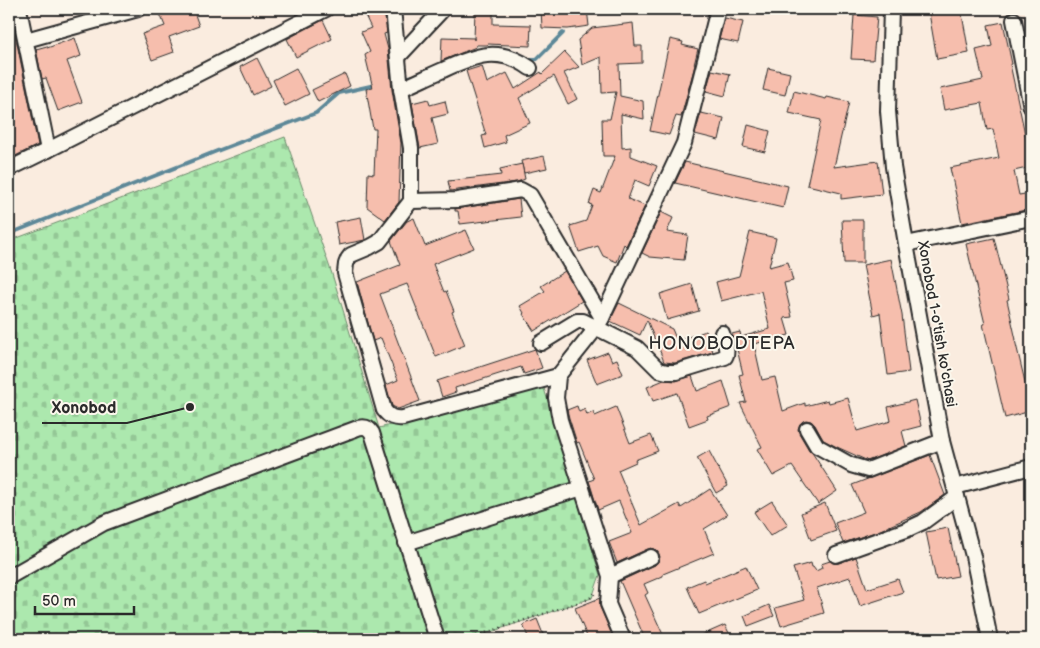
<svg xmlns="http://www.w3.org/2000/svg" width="1040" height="648" font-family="'Balsamiq Sans',sans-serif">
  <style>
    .cemetery { fill: url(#cemetery-stones); stroke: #6c8a6c }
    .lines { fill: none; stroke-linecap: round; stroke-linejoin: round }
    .stream { stroke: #5d8898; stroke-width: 4 }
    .building { fill: #f6bead; stroke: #2b2b2b }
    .minor-casing { stroke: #2b2b2b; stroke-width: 18 }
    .path { stroke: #2b2b2b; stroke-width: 2.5; stroke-dasharray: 1 4; stroke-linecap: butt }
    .minor { stroke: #fbf7ec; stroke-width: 14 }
    .labels { text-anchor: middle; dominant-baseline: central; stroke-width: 4; stroke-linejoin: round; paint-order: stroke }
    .street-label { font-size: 15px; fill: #2b2b2b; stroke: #fbf7ec }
    .quarter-label { font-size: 18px; letter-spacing: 1px; fill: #2b2b2b; stroke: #fbf7ec }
    .leader { fill: none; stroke: #2b2b2b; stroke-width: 2 }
    .callout-dot { fill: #2b2b2b; stroke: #fbf7ec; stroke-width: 2 }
    .callout-label { font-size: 16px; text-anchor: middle; font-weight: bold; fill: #2b2b2b; stroke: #fbf7ec; stroke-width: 4; stroke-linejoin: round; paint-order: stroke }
  </style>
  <defs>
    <pattern id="cemetery-stones" width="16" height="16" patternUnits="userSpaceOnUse" patternTransform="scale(1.25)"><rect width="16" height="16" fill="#ace8ae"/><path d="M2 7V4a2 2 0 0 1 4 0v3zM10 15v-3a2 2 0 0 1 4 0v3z" fill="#94c796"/></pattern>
  </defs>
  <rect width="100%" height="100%" fill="#faecdf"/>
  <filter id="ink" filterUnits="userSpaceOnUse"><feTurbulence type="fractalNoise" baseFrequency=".02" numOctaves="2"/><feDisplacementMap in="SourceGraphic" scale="10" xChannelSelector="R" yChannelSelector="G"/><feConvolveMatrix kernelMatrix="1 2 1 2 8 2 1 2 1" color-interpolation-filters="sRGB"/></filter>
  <g filter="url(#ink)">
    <path class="cemetery" d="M285,137L332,274L379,428L543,385L600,575L592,598L470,639H9V241Z"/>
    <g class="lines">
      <g class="stream">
        <path d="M524,58L527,60L537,59L563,33"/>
        <path d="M387,82L414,76"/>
        <path d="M9,234L217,151L316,113L339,93L375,85"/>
      </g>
    </g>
    <g class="building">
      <path d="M158,9H193L199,26L169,37L174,52L152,60L142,34L165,26Z"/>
      <path d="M362,9H384L387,33L384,34L388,49L392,90L401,143L399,202L385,220L367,207L368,173L374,174L376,129H373L366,89L373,88L365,55L370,52L361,32L371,28Z"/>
      <path d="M541,9H587L589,26L568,29L542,28Z"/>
      <path d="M932,9H961L969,53L937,59L929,13Z"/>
      <path d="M475,10H493V24L531,25L530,46L488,44V45H476V47L441,61L442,37L474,38V40Z"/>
      <path d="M11,15L38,145L9,159V16Z"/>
      <path d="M854,15L877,17L873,60L851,59Z"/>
      <path d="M725,18L743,22L738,43L719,39Z"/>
      <path d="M323,20L332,39L296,57L287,39Z"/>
      <path d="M1003,22L1012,64H1010L1031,162V167L1014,171L1019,195L1031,193V209L962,223L950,168L999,158L993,129L987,130L982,103L944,110L940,89L983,80L976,50L992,46L988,25Z"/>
      <path d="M633,23L635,46H642V63L619,64L620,96L643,101L644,119L621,114L622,148L631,147V156L657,166L649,186L635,180L628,199L645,206L626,246L624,244L617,262L603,256L598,246L579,252L570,226L586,221L592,205L589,204L594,190L601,193L615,156H603L602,119H610L616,92L602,93L601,57L582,65L578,40L592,28Z"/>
      <path d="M75,38L81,56L67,61L82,102L58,111L46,78L42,79L36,49L47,46V48Z"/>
      <path d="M670,39L683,42L682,45L698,49L694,65H695L681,117L676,116L669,135L650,131Z"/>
      <path d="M565,52L579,67L564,73L577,99L568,104L554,76L519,98L530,123L504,135L506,142L485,148L482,136L486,135L466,71L482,66L487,83L507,73L515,89L541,72L542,74Z"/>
      <path d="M257,58L271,86L253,95L240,67Z"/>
      <path d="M296,68L309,94L285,106L273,80Z"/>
      <path d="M768,68L790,73L785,95L763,90Z"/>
      <path d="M712,70L730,74L725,96L706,91Z"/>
      <path d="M345,74L350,86L318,102L312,90Z"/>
      <path d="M794,91L826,99L827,97L849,102L834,167L878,161L882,194L841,199V193L807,185L821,120L789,113Z"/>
      <path d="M428,99L430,105L445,101L448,114L432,118L438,144L420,148L412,103Z"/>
      <path d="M701,113L724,118L719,140L695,134Z"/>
      <path d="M748,125L770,131L765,152L743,147Z"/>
      <path d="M544,156L547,168L524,173L521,161Z"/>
      <path d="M685,162L788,186L783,208L675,183Z"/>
      <path d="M522,164L525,179L517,182L450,191L448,181L501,175L500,169Z"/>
      <path d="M519,199L521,217L460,224L458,211H455V209Z"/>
      <path d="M661,212L673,218L667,232L688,235L684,260L650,257L642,253Z"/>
      <path d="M361,217L365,240L339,245L335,222Z"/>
      <path d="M414,218L425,246L466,230L474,248L433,264L444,292L446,291L454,311L452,312L465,345L436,357L407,284L380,294L420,401L398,409L392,406L386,385L398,380L381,338L373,341L357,282L400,265L391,241L407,221Z"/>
      <path d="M842,220H863V263H844Z"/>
      <path d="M750,232L776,238L769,267L788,262L793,281L784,283L792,317L784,318L789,335L754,344L762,380L775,377L783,411L805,403V406L828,400L829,403L848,398L857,431L891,421L888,407L915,400L921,426L902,431L906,446L868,461L837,447L823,440L815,425L811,421L806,420L803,421L800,424L798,429L799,433L809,450L813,454L837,491L818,504L792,466L773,476L757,449L762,447L740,403L746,402L739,375L743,374L737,349H735L732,334L740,332L741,337L770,329L761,291L721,301L716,282L739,276Z"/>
      <path d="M994,238L1009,299L1007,300L1016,340H1015L1031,407V411L1005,418L983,324H985L966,244Z"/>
      <path d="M891,259L902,315L909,372L888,375L880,313L873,315L863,265Z"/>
      <path d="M565,271L582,301L534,331L523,314L524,313L520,306L545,291L541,286Z"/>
      <path d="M692,284L699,311L667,320L660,294Z"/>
      <path d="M619,303L672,329L677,341L706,331L713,352L675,363L664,362L657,343H656L647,320L640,335L610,321Z"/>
      <path d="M535,349L542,368L524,374L521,367L455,388L456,392L442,397L437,381Z"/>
      <path d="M608,352L612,361L617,359L623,374L597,384L587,360Z"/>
      <path d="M692,376L697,391L723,381L731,407L707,416L708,419L689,426L677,393L653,401L647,387L664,380L676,381Z"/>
      <path d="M577,406L579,412L585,409L587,415L593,412L595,416L616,407L630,443L651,435L658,451L635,460L636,462L618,470L641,525L679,504L681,508L710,489L727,515L704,529L714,553L663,574V576L644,584L648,593L645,595L665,639H645L620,581L655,565L658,562L660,557L659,554L656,550L651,548L648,549L617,563L609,542L632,533L619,501L598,510L589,481L594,479L579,442L577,443L569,418L567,410Z"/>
      <path d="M709,451L728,486L716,493L697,458Z"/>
      <path d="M930,455L945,495L921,512L878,531L843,543L835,523L864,512L852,485Z"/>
      <path d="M772,501L788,525L770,536L754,512Z"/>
      <path d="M825,503L836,531L811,540L801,513Z"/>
      <path d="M948,528L958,576L936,580L926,532Z"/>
      <path d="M856,557L867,589L898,579L903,592L860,606L850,577L817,588L824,613L781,626L775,608L804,600L793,568L811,563L812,567H813L816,571L822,568L821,564L830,561L834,563H838Z"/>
      <path d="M746,566L757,590L699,614L687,587L704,580L705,583Z"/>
      <path d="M600,598V607L614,639H588L575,608Z"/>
      <path d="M769,605L774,616L748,626L744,616Z"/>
      <path d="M537,619L545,639H529L523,625Z"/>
      <path d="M725,625L732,639H693Z"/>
    </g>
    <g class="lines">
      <g class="minor-casing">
        <g id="minor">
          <path d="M19,9L48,150"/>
          <path d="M393,9L401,89L411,148V201"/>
          <path d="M891,9L888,111L893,167L906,244L942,441L973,556L990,639"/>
          <path d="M1014,20L1031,107"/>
          <path d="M26,40L138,9"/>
          <path d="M398,57L443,9"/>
          <path d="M401,89C415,83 429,76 443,70C475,55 499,46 530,68"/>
          <path d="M9,169L48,150L326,9"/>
          <path d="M906,244L1031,218"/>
          <path d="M541,343L577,321H583L637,348L659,370L667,372H676L725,357C729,350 724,341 722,333"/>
          <path d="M558,376L403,418C394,419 389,417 384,410L345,273L346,264L348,259L351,255L370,247L379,242L411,201L457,200L521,190L530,195L602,318"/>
          <path d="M807,429L817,446L851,465L868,470L942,441"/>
          <path d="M955,487L1031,467"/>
          <path d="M406,543L582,488"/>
          <path d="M836,555L906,530L923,522L957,497"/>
          <path d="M610,576L651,557"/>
          <path d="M9,577L104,523L355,429C363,426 368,426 372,433L437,639"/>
          <path d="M623,639L608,604L610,576L560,420L556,398L558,376L597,327L602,318L684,143L718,9"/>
        </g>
      </g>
      <path class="path" d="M467,639L589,599L596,592"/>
      <use href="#minor" class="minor"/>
    </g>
  </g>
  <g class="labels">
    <g class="street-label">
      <text transform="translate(937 324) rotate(80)">Xonobod 1-o'tish ko'chasi</text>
    </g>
    <g class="quarter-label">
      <text x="722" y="343">HONOBODTEPA</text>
    </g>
  </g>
  <path class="leader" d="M190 407L127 423H42"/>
  <circle class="callout-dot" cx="190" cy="407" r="5"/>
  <g class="callout-label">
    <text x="84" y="413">Xonobod</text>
  </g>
  <rect width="1040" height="648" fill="none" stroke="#fbf7ec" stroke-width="30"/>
  <rect x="15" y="15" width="1010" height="618" fill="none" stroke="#2b2b2b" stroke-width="2" filter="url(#ink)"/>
  <path d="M35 606v8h99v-8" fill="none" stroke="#2b2b2b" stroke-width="2.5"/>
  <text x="42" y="606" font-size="15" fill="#2b2b2b" stroke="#fbf7ec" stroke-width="4" paint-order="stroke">50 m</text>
</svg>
